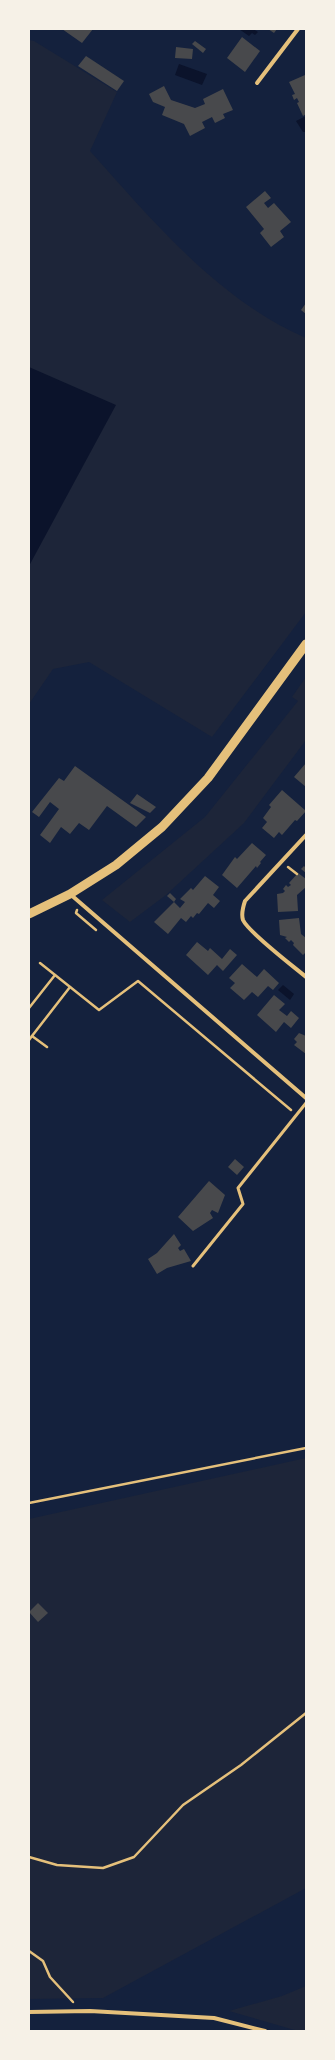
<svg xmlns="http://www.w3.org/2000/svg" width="335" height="2060" font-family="Ubuntu,sans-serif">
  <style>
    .green { fill: #1d2539 }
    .water { fill: #0b132b }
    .building { fill: #48494c }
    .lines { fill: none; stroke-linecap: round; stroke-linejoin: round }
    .path { stroke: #e5c07b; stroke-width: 2.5 }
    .service { stroke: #e5c07b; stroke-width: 3 }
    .minor { stroke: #e5c07b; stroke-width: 4 }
    .primary { stroke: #e5c07b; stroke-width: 9 }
  </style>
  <rect width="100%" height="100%" fill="#14213d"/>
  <g class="green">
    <path d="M29,40L34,41L117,92L90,151C152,220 218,300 306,338V612L212,737L89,662L53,669L29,704Z"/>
    <path d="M306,677V740L244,823L166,895L130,922L102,900L205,817L298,701L292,697Z"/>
    <path d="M306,1458V1888L103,1998L29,1999V1519Z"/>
    <path d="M306,1986V2031H298L229,2011L282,1996Z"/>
  </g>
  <g class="water">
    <path d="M239,29H253L258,32L255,35L252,33L249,36Z"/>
    <path d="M179,64L207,74L202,85L175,75Z"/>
    <path d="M306,116V132H303L296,121Z"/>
    <path d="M29,367L116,405L29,566Z"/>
    <path d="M283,985L294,994L290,1000L278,990Z"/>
  </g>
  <g class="building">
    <path d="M62,29H93L82,43Z"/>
    <path d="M268,29H277L274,33Z"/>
    <path d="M242,37L260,51L245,72L227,58Z"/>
    <path d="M195,41L206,49L203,53L192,44Z"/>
    <path d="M176,47L193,49L192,59L175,58Z"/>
    <path d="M86,56L124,81L117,91L78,66Z"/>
    <path d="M305,75L306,114L303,116L297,103L299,102L297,98L294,100L292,95L295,94L289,82Z"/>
    <path d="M164,86L171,100L195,108L205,104L203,99L223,89L233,110L223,114L225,118L215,123L212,117L202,122L205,128L190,136L184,124L162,115L165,107L153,102L149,94Z"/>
    <path d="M265,191L271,198L264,203L268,208L274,203L291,222L280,231L284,237L271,247L260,233L264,229L246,207Z"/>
    <path d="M306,303V314L301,310Z"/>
    <path d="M306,763V787L294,777Z"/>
    <path d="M75,766L118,797L146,817L136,827L107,806L89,830L79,823L70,834L61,827L50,843L40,835L59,809L50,802L39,817L32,812L59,778L64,781Z"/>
    <path d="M282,790L306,811L297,821L295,820L282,835L279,832L274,838L262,828L267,822L263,818L271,807L269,805Z"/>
    <path d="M137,794L156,807L150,813L130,803Z"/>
    <path d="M252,843L266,855L260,862L261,863L257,868L256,866L237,888L222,875L235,857L237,859Z"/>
    <path d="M304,866L306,868V873L301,869Z"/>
    <path d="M298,873L306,879V887L297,895L298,911L278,912L277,894L283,893L285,891L283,889L286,885L288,887L291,885L289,883Z"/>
    <path d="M205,876L219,887L213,895L220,901L214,908L208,903L199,914L197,913L193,918L191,916L186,922L181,918L168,934L154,922L174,902L180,908L185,902L180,899L191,888L193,890Z"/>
    <path d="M170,893L176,899L174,902L167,896Z"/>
    <path d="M299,918L301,934L306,938V952L303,955L293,945L294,943L291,940L289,942L285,938L287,937L280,935L279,920Z"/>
    <path d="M197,942L208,951L210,948L222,959L230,949L237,955L223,971L217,965L208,975L186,955Z"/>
    <path d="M242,964L257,977L264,969L279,983L273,990L268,986L258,997L252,992L244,1000L230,988L235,983L229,978Z"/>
    <path d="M274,995L285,1004L279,1010L287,1016L291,1011L299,1018L291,1028L284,1022L276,1032L257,1015Z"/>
    <path d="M299,1033L306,1036V1054L294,1045L297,1042L294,1039Z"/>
    <path d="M235,1159L244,1167L237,1175L228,1167Z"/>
    <path d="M209,1181L225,1195L218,1213L212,1210L210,1213L213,1218L193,1231L178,1217Z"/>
    <path d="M174,1234L181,1245L178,1248L180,1251L184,1249L191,1261L167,1268L157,1274L148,1259L157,1253Z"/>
    <path d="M38,1603L48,1613L38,1622L29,1612Z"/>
  </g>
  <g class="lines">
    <g class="path">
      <path d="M288,867L297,874"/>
      <path d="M77,910L76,913L96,930"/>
      <path d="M40,963L99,1010L138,981L291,1110"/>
      <path d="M29,1008L55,975"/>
      <path d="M29,1040L32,1036"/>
      <path d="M47,1047L32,1036L70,987"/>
      <path d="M29,1503L306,1448"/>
      <path d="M29,1857L57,1865L103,1868L134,1857L183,1805L241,1765L306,1713"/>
      <path d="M29,1951L43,1961L50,1977L73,2002"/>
    </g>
    <path class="service" d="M193,1266L243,1204L238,1188L306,1103"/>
    <g class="minor">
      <path d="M257,83L298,29"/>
      <path d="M306,835L245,901C243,907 241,914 243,920C249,933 293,966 306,977"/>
      <path d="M70,894L306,1098"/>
      <path d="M29,2012L90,2011L214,2018L265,2031"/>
    </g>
    <path class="primary" d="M29,914L70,894L116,865L162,827L208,778L306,644"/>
  </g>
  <rect width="335" height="2060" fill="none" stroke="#f6f1e7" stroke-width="60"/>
</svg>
